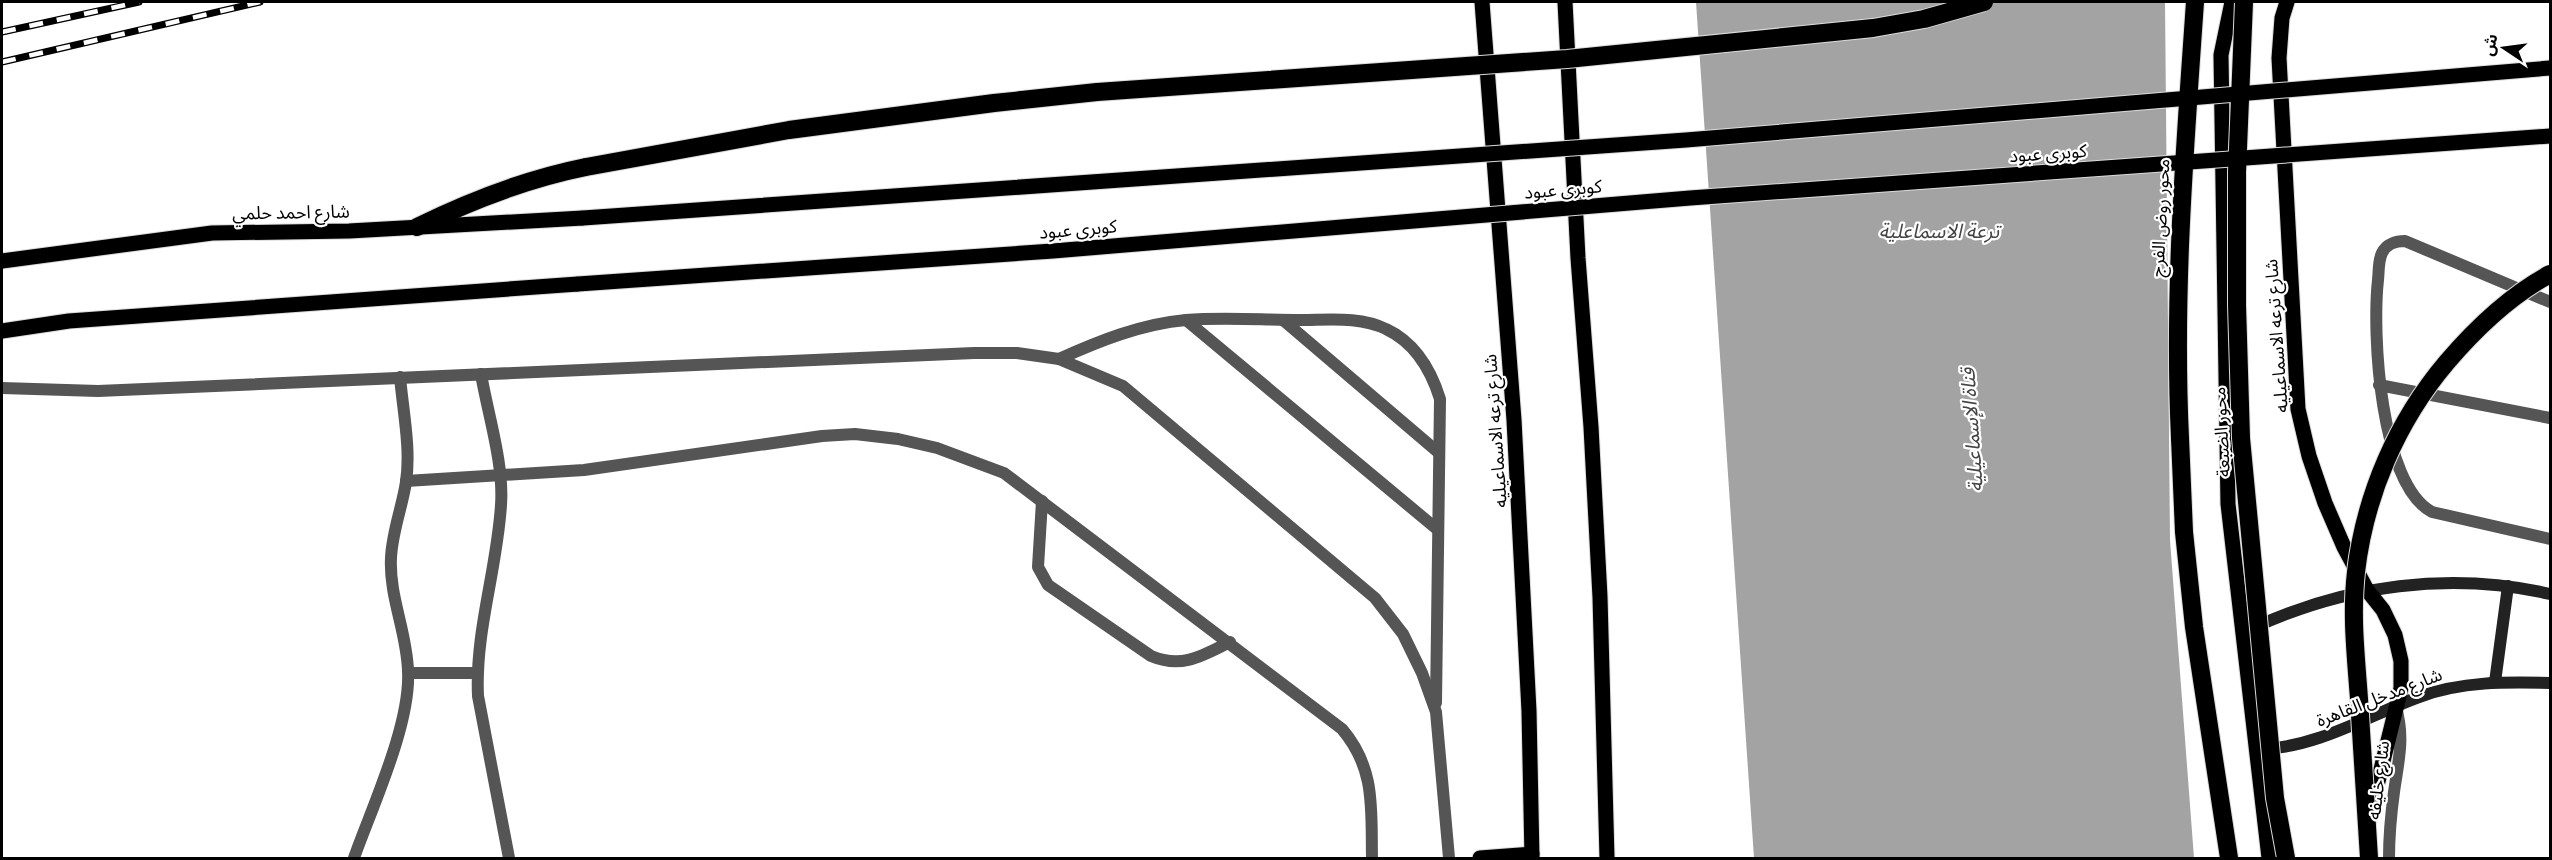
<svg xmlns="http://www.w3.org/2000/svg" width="2552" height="860" font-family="'Titillium Web','Noto Sans Arabic',sans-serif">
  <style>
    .water { fill: #a3a3a3 }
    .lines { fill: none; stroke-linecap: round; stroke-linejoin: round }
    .primary-casing { stroke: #dbdbdb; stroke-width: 17 }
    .highway-casing { stroke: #dbdbdb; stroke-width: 20 }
    .lane { stroke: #555; stroke-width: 12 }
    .street { stroke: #555; stroke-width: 12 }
    .secondary { stroke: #222; stroke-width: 12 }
    .primary { stroke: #000; stroke-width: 15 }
    .highway { stroke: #000; stroke-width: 18 }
    .rail-casing { stroke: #000; stroke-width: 7 }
    .rail { stroke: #fff; stroke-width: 4.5; stroke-dasharray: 14; stroke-linecap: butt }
    .primary-bridge-casing { stroke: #dbdbdb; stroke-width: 17; stroke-linecap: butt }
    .highway-bridge-casing { stroke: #dbdbdb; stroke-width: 20; stroke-linecap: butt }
    .primary-bridge { stroke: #000; stroke-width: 15 }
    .highway-bridge { stroke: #000; stroke-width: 18 }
    .labels { text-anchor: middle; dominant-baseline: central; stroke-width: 4.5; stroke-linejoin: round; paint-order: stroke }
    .street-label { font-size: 18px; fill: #000; stroke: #fff }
    .water-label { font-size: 20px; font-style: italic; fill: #444; stroke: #fff }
  </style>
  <rect width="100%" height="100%" fill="#fff"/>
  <path class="water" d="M1696,2H2165L2170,540L2194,858H1754Z"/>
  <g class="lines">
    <g class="primary-casing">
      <g id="primary">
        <path d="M1482,2L1514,420L1529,711L1532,858"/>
        <path d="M1565,2L1578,258L1591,427L1600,597L1607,858"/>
        <path d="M2232,2L2221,55L2228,504L2269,858"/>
        <path d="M2287,2L2282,18L2279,58L2298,409L2309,456L2325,503L2344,547L2367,590L2383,610L2395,635L2401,661V688L2370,814"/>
        <path d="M2,261L212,233L349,231L583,218"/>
        <path d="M2,331L69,321L578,284"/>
        <path d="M1480,858L1532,854"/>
      </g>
    </g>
    <g class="highway-casing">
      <g id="highway">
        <path d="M417,227C472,200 526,179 586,167"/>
        <path d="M2180,438L2184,532L2194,627L2229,858"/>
      </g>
    </g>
    <g class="lane">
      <path d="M2550,302L2405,241C2396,241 2386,244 2382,253C2378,261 2379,272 2378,280C2372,334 2380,484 2432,512L2550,539"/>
      <path d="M1186,320L1438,530"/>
      <path d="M1283,320L1439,453"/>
      <path d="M1059,359C1099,341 1141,324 1186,320C1223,317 1262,320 1300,320C1328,320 1360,316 1386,329C1416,343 1431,370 1440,399L1436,703"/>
      <path d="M481,374C488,415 504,464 501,505C497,570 475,631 478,696L509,858"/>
      <path d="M2379,385L2550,418"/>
      <path d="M2,388L98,391L974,353H1017L1059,359L1123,386L1375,598L1403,634L1422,673L1436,712L1449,858"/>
      <path d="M406,481L584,470L822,436L855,434L898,439L937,448L1004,473L1342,729C1376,769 1371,809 1372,858"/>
      <path d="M1042,501L1038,567L1048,585L1151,656C1182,669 1202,656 1230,642"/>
      <path d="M409,673H477"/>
      <path d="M354,858C372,807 411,724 408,671C407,632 389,597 391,558C392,532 402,508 406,482C411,449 403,411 400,377"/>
    </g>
    <path class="street" d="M2389,858C2389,836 2391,814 2394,792C2398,763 2405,738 2396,708"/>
    <g class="secondary">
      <path d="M2253,628C2346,585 2451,571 2550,594"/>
      <path d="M2495,682L2508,586"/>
      <path d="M2264,749C2320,746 2367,716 2419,697C2462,681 2506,682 2550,683"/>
    </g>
    <use href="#primary" class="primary"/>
    <use href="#highway" class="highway"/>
    <g class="rail-casing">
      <g id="rail">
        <path d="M2,32L139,2"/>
        <path d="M2,62L260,2"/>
      </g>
    </g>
    <use href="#rail" class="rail"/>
    <g class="primary-bridge-casing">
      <g id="primary-bridge">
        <path d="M583,218L1686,140L2550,68"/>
        <path d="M578,284L1053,251L1690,198L2550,136"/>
      </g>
    </g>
    <g class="highway-bridge-casing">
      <g id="highway-bridge">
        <path d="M2244,2L2237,172V305L2241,438L2275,798L2286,858"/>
        <path d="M586,167L789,130L994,103L1097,92L1567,59L1873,28L1924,19L1984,2"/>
        <path d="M2180,438C2173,291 2185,147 2195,2"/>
        <path d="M2369,858C2366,805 2362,752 2359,699C2356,657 2351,615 2356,572C2365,495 2397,421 2447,362C2476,328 2511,295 2550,274"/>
      </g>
    </g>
    <use href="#primary-bridge" class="primary-bridge"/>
    <use href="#highway-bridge" class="highway-bridge"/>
  </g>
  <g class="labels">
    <g class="street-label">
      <text transform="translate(2048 153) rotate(-4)">كوبرى عبود</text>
      <text transform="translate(1563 189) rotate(-5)">كوبرى عبود</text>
      <text transform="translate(291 212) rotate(-1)">شارع احمد حلمي</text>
      <text transform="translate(2160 218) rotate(-87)">محور روض الفرج</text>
      <text transform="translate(1078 229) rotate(-5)">كوبرى عبود</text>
      <text transform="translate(2276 336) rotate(-94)">شارع ترعه الاسماعيليه</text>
      <text transform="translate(1495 431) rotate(-94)">شارع ترعه الاسماعيليه</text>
      <text transform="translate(2221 432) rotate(-93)">محور الضبعة</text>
      <text transform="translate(2379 697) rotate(-21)">شارع مدخل القاهرة</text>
      <text transform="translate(2378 780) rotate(-83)">شارع خليفه</text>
    </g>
    <g class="water-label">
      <text x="1939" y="230">ترعة الاسماعلية</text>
      <text transform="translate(1971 430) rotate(-94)">قناة الإسماعيلية</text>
    </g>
  </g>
  <rect width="2552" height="860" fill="none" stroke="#000000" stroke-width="6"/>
  <g transform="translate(2504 48) rotate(283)" stroke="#ffffff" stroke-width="4.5" paint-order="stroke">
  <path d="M0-4.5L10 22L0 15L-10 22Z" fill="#000000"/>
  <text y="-9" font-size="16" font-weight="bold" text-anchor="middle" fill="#000000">ش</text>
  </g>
</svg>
